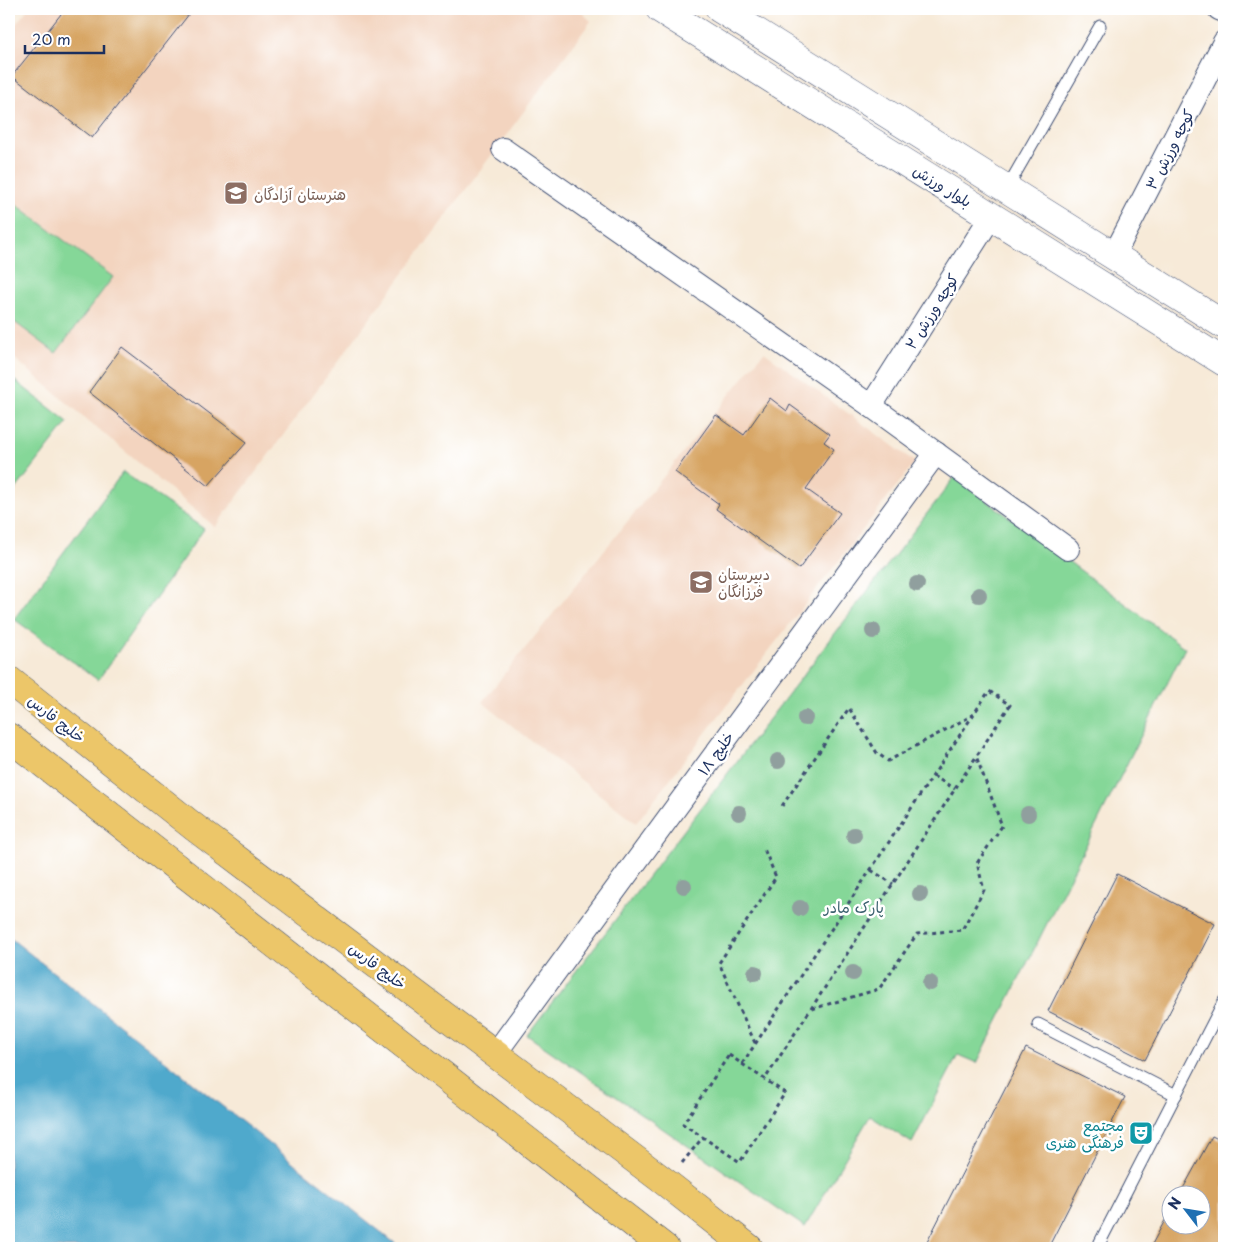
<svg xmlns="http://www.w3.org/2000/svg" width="1233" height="1257" font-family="'Playpen Sans','Playpen Sans Arabic',sans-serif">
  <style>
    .built { fill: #f3d4bf }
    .green { fill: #85d798; stroke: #50837b }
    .water { fill: #4fa9cc; stroke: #356c95 }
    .building { fill: #d7a462 }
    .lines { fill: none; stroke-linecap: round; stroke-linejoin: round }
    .service-casing { stroke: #3c4b70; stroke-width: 13 }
    .minor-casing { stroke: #3c4b70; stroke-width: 24 }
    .tertiary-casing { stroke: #3c4b70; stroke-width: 29 }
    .primary-casing { stroke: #3c4b70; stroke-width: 29 }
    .path { stroke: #3c4b70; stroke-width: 3; stroke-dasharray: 4 4; stroke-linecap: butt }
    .service { stroke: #fff; stroke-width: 11 }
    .minor { stroke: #fff; stroke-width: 22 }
    .tertiary { stroke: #fff; stroke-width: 28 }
    .primary { stroke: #ecc669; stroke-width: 28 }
    .tree { fill: #909f9e }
    .labels { text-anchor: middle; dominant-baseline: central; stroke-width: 5; stroke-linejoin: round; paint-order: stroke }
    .street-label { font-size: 15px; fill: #1b2f5e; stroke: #fff }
    .education-label { font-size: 15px; fill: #785e54; stroke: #fff; text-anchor: start }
    .park-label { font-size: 15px; fill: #3b616f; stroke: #fff }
    .culture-label { font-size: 15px; fill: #0d838f; stroke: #fff; text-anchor: end }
  </style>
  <rect width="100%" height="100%" fill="#fff"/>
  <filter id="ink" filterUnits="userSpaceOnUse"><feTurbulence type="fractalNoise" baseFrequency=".02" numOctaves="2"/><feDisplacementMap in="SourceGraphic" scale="10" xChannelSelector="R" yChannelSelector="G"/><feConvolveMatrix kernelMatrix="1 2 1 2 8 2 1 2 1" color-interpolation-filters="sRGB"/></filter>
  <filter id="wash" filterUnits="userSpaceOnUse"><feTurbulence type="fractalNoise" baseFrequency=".0096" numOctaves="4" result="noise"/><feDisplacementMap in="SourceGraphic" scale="20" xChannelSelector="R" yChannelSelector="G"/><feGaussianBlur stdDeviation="1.12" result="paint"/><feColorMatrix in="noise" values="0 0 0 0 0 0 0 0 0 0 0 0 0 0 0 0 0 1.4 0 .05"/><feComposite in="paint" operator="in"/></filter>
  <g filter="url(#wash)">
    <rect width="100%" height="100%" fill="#f7ead8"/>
    <g class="built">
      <path d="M28,9H578L591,21L215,527L9,354V32Z"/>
      <path d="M764,352L915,462L636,823L482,702Z"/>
    </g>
    <g class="green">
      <path d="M9,199L113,277L56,353L9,318Z"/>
      <path d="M9,376L68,422L9,498Z"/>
      <path d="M123,472L204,529L98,680L14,619Z"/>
      <path d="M955,477L1185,648L977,1063L958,1055L912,1143L870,1116L805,1227L527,1035Z"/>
    </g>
    <path class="water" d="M9,937L401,1248H9Z"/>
    <g id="blocks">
      <g class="building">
        <path d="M65,9H193L92,138L12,76Z"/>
        <path d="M122,347L247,442L208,486L89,392Z"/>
        <path d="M770,398L787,411L790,405L830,434L824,442L834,449L806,489L840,513L799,569L716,509L719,504L675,472L716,415L744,435Z"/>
        <path d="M1117,874L1215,924L1145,1060L1048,1011Z"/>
        <path d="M1026,1048L1125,1097L1048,1248H924Z"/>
        <path d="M1212,1136L1224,1142V1248H1150L1170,1211V1224H1200V1194H1180Z"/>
      </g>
    </g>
  </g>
  <g filter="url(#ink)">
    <use href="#blocks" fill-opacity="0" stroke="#3c4b70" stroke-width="1"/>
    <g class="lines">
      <g class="service-casing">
        <g id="service">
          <path d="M1007,188L1100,26"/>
          <path d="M1038,1024L1176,1095"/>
          <path d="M1097,1248L1224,1001"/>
        </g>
      </g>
      <g class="minor-casing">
        <g id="minor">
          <path d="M1219,9L1224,11"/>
          <path d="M503,149L871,406L1068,549"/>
          <path d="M1114,255L1224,42"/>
          <path d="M871,406L992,215"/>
          <path d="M495,1054L936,453"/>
        </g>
      </g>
      <g class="tertiary-casing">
        <g id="tertiary">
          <path d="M660,9L1224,362"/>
          <path d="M720,9L1224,325"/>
        </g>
      </g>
      <g class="primary-casing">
        <g id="primary">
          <path d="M9,680L194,827L665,1182L749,1248"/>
          <path d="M9,737L665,1248"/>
        </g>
      </g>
      <g class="path">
        <path d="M933,776L955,789"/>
        <path d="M782,806L849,708L877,753L888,761L973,715"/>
        <path d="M871,870L893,884"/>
        <path d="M812,1009L879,989L917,934L962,930L984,890L977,863L1002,826L976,756"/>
        <path d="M755,1043L719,963L776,877L764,849"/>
        <path d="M729,1055L785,1093L740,1162L683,1124Z"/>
        <path d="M742,1064L989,691L1010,705L765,1079"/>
        <path d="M682,1163L703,1137"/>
      </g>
      <use href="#service" class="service"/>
      <use href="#minor" class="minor"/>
      <use href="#tertiary" class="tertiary"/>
      <use href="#primary" class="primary"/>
    </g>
    <g class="tree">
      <circle cx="917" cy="584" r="8"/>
      <circle cx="979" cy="595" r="8"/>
      <circle cx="873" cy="631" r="8"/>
      <circle cx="805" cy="718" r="8"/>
      <circle cx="778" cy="761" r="8"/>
      <circle cx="739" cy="813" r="8"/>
      <circle cx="1028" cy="814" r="8"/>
      <circle cx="854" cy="835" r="8"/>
      <circle cx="684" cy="886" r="8"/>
      <circle cx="920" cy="894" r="8"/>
      <circle cx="800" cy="908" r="8"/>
      <circle cx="755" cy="973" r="8"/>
      <circle cx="853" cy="973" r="8"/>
      <circle cx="930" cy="983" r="8"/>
    </g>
  </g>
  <defs>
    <g id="school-square" transform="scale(1.25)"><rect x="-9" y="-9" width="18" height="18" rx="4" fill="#8d6e63" stroke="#fff"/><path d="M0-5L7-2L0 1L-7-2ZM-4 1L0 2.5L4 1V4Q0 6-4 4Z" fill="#fff"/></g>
    <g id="theatre-square" transform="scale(1.25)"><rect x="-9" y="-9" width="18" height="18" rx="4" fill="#0f9aa8" stroke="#fff"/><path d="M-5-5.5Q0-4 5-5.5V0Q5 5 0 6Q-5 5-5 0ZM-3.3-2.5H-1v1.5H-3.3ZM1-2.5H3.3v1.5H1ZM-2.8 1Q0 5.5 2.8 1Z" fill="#fff"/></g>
  </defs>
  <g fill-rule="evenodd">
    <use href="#school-square" x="236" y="193"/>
    <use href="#school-square" x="701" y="582"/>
    <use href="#theatre-square" x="1141" y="1133"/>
  </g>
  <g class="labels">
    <g class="street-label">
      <text transform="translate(1169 149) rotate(-63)">کوچه ورزش ۳</text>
      <text transform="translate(943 185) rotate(32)">بلوار ورزش</text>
      <text transform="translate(931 311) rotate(-58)">کوچه ورزش ۲</text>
      <text transform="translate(57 718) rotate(38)">خلیج فارس</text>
      <text transform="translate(715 753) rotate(-54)">خلیج ۱۸</text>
      <text transform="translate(378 965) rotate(37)">خلیج فارس</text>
    </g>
    <g class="education-label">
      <text x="254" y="193">هنرستان آزادگان</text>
      <text x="718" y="573">دبیرستان<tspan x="718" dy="17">فرزانگان</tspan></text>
    </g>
    <g class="park-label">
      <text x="854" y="906">پارک مادر</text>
    </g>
    <g class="culture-label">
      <text x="1124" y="1124">مجتمع<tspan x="1124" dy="17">فرهنگی هنری</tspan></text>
    </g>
  </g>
  <rect width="1233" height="1257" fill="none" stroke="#fff" stroke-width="30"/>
  <g transform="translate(1186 1210) rotate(301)"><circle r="24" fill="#ffffff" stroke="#a4acbf"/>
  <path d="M0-4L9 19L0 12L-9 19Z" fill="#1f6fb2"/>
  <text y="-8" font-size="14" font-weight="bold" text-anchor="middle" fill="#1b2f5e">N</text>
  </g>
  <path d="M25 45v8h79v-8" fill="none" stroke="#1b2f5e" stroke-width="2.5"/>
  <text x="32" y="45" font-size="15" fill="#1b2f5e" stroke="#ffffff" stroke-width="4" paint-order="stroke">20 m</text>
</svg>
